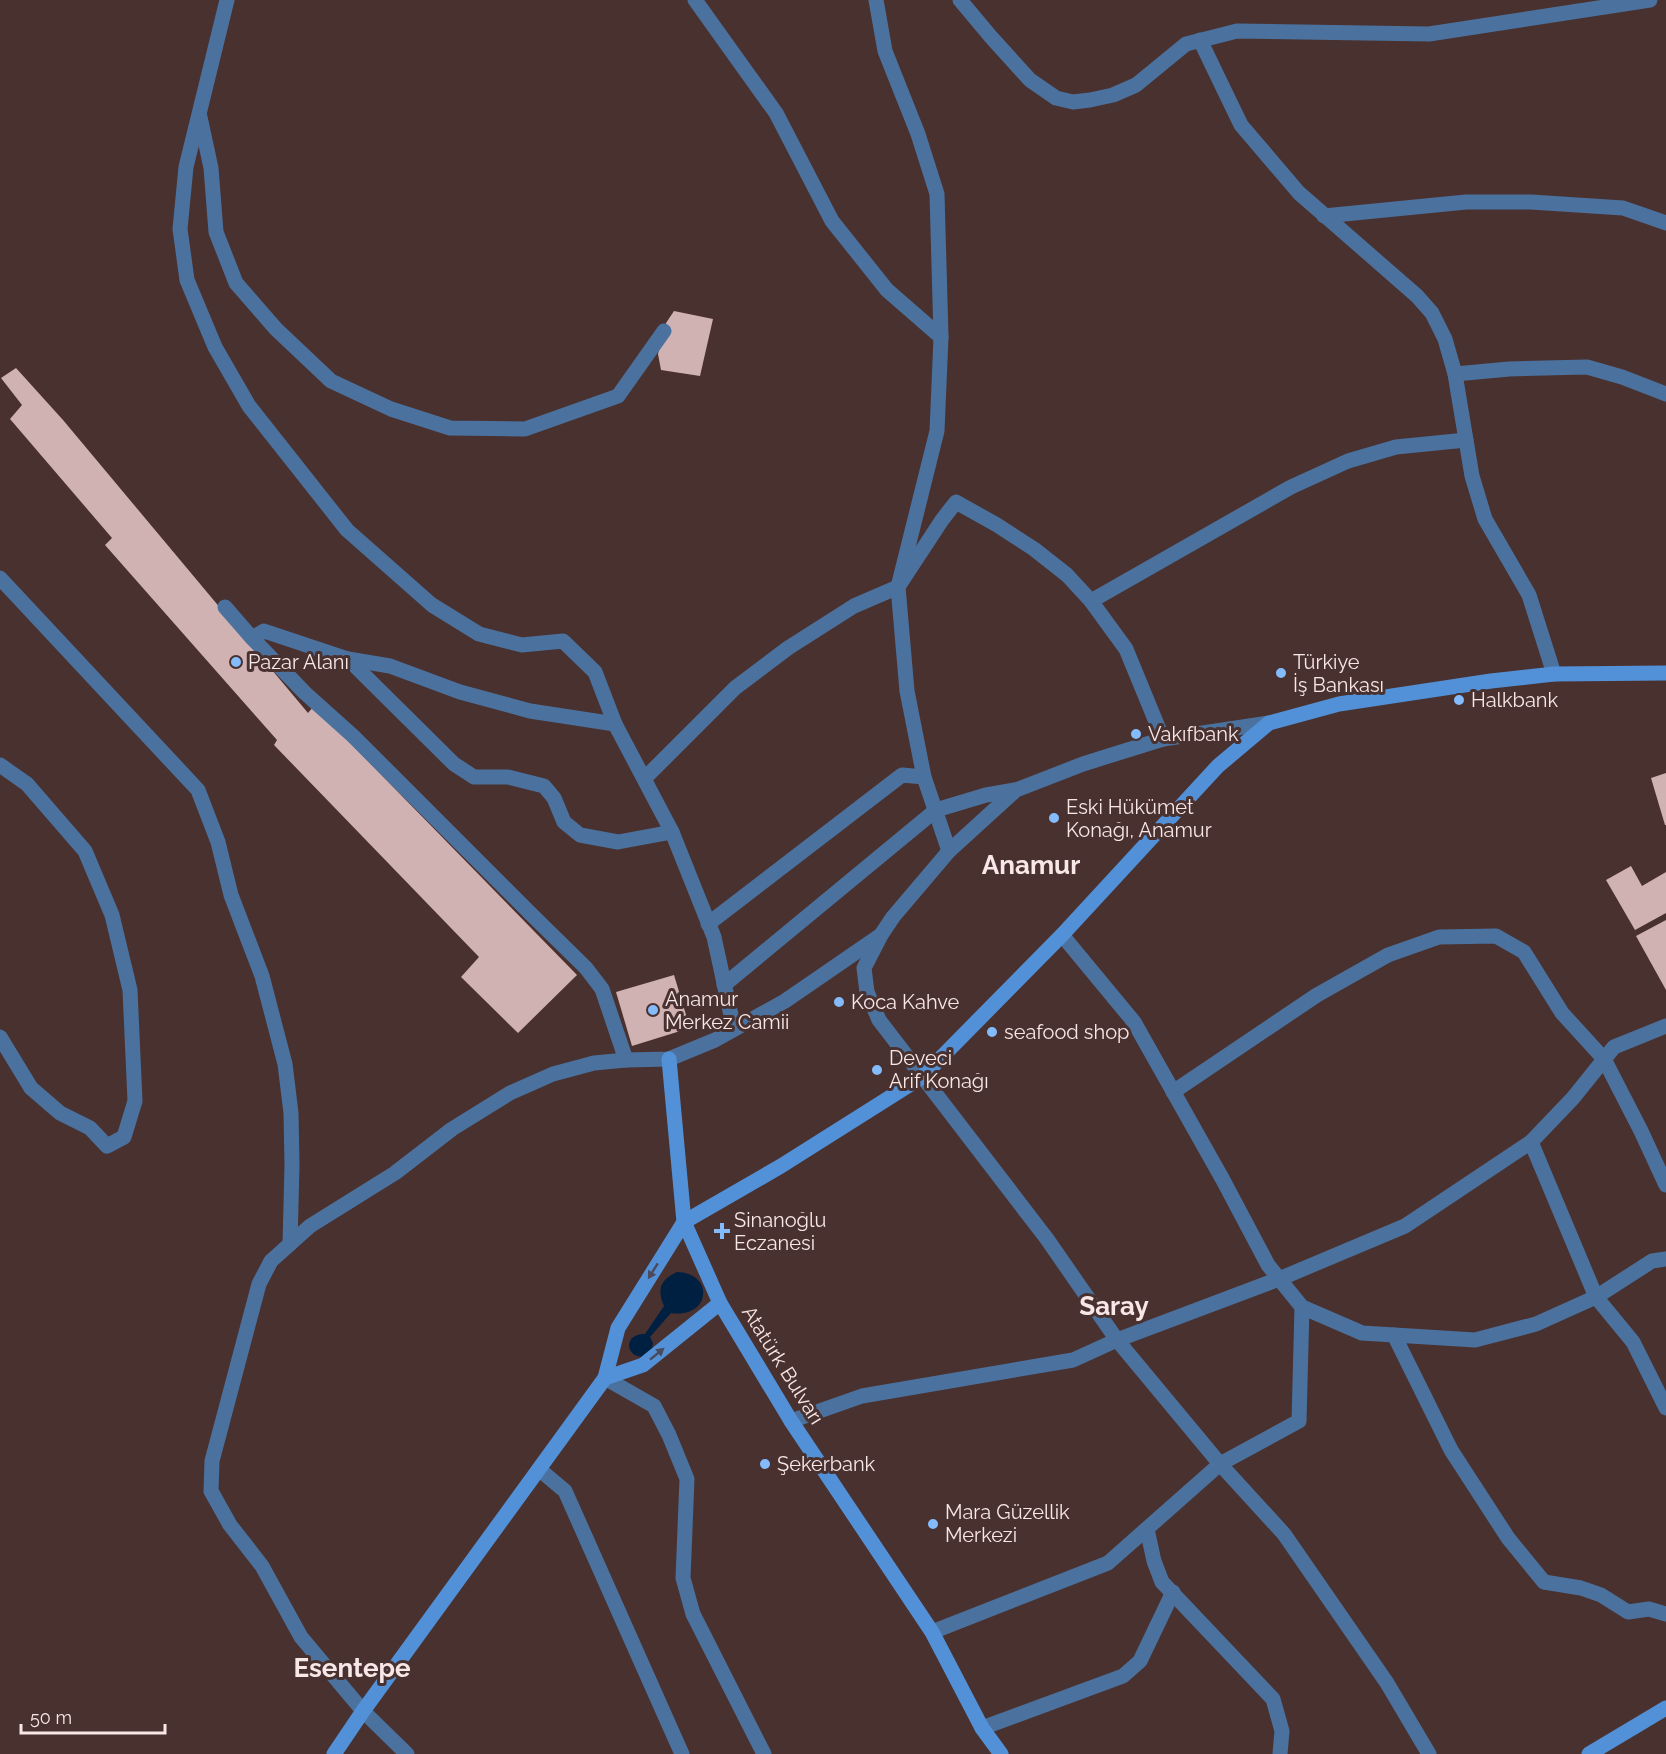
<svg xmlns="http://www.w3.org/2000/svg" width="1666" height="1754" font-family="Raleway,sans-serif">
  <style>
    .water { fill: #002042 }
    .building { fill: #d1b2b2 }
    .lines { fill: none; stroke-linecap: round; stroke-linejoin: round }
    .street { stroke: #4b729e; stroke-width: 15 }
    .secondary { stroke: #5291d7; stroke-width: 15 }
    .oneway { fill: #4b495a }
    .poi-dot { fill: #84bbfb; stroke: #493130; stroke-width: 2 }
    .labels { text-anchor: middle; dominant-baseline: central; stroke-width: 6; stroke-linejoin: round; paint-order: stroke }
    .poi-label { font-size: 20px; fill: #f7e7e6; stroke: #493130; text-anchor: start }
    .street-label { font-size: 20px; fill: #f7e7e6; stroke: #493130 }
    .district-label { font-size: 26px; font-weight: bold; fill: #f7e7e6; stroke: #493130 }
  </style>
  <rect width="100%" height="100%" fill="#493130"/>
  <path class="water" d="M677,1272C715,1273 711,1319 671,1313L650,1337L653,1343L652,1349L644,1357C624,1357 624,1333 645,1334L664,1306C657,1289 660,1280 677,1272Z"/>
  <g class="building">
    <path d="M674,311L713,319L700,376L661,370L658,354L666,323Z"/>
    <path d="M16,368L63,420L308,713L314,706L577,975L518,1033L461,977L479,957L274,745L277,740L105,545L112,538L10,419L22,405L1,378Z"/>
    <path d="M1666,773V825H1665L1651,778Z"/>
    <path d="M1631,866L1642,886L1666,872V913L1635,930L1606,880Z"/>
    <path d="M1666,920V990L1636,936Z"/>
    <path d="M674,975L690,1028L632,1046L616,992Z"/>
  </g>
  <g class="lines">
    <g class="street">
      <path d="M227,0L186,167L180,229L187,280L215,347L249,406L347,530L432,605L479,634L522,645L563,641L595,672L615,724L672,832L714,937L734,1029"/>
      <path d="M695,0L776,113L832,221L887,290L941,337"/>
      <path d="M960,0L991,37L1030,80L1056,98L1073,102L1090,100L1113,95L1136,85L1186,44L1237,31L1429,34L1650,0"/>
      <path d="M1200,40L1241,125L1299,193L1417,296L1432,313L1445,339L1455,374L1472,476L1485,519L1529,595L1554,674"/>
      <path d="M200,117L211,168L216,232L236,283L276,329L331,381L391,409L450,428L525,429L618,396L664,331"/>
      <path d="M1324,216L1466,202H1531L1623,208L1666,223"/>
      <path d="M1455,374L1509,369L1587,367L1622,377L1666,394"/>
      <path d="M0,578L198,790L218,842L231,895L262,976L285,1064L291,1113L292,1165L290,1244"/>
      <path d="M1091,601L1291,487L1348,461L1396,447L1466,440"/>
      <path d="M225,607L252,638L305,693L353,736L531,914L586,968L602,989L626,1060"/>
      <path d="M252,638L264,631L348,659L390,666L460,692L530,711L615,724"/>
      <path d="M348,659L454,764L474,777H508L544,786L554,798L564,822L580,835L618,842L672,832"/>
      <path d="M0,765L27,784L85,851L112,915L130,990L135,1101L124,1137L107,1146L90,1128L60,1113L31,1088L0,1037"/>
      <path d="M645,778L735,688L788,648L854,606L898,587L937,431L941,337L937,194L918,134L885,51L876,0"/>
      <path d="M949,851L924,777L907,691L898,587L942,520L956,502L997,525L1034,549L1067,575L1091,601L1126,649L1163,739"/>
      <path d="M708,924L902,775L924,777"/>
      <path d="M1062,935L1134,1022L1223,1180L1268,1265L1302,1307L1362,1333L1475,1340L1536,1324L1596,1297L1652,1261L1666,1259"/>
      <path d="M880,937L864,968L867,992L879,1020L1047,1239L1117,1340L1220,1464L1284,1534L1387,1683L1429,1754"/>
      <path d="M724,985L936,810L986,795L1015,790"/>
      <path d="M1173,1092L1317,995L1388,955L1439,937L1496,936L1524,952L1562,1013L1604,1059L1641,1131L1666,1185"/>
      <path d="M1531,1142L1596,1297L1633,1342L1666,1408"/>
      <path d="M1394,1335L1451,1450L1508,1538L1544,1582L1581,1588L1601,1595L1628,1612L1649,1609L1666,1614"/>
      <path d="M605,1378L654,1406L669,1435L687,1479L683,1578L693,1614L764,1754"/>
      <path d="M791,1421L862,1396L1073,1360L1117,1340L1279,1279L1405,1226L1531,1142L1573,1098L1614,1047L1666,1026"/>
      <path d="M540,1470L565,1491L682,1754"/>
      <path d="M1147,1529L1154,1561L1162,1582L1273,1699L1282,1731L1280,1754"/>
      <path d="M932,1632L1108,1563L1220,1464L1299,1421L1302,1307"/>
      <path d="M982,1728L1123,1676L1140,1661L1173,1592"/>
      <path d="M407,1754L363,1711L301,1637L262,1566L230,1525L211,1491L212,1461L259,1284L271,1261L310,1226L395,1173L452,1129L510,1093L553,1074L594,1063L626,1060L669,1059L715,1040L785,1001L881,935L893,917L949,851L1016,790L1083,764L1163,739L1269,723"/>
    </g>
    <g class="secondary">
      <path d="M669,1059L684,1222L720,1303L791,1421L932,1632L982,1728L1001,1754"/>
      <path d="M605,1378L643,1365L720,1303"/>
      <path d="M334,1754L363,1711L605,1378L618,1328L684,1222L781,1166L922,1077L1062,935L1218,766L1269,723L1339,704L1491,681L1554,674L1666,673"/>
      <path d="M1589,1754L1666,1708"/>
    </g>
  </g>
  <defs><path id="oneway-solid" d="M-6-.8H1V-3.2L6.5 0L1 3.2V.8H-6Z" transform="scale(1.5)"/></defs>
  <g class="oneway">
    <use href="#oneway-solid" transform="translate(653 1271) rotate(122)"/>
    <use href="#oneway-solid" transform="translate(657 1354) rotate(-39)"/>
  </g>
  <g class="poi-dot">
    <circle cx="236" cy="662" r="6"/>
    <circle cx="1281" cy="673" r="6"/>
    <circle cx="1459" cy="700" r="6"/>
    <circle cx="1136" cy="734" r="6"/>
    <circle cx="1054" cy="818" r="6"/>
    <circle cx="839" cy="1002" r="6"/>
    <circle cx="653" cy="1010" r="6"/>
    <circle cx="992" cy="1032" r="6"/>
    <circle cx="877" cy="1070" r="6"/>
    <path d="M719 1222h6v6h6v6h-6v6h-6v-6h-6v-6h6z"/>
    <circle cx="765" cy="1464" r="6"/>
    <circle cx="933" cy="1524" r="6"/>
  </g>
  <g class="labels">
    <g class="poi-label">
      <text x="248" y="662">Pazar Alanı</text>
      <text x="1293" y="662">Türkiye<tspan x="1293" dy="23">İş Bankası</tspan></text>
      <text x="1471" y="700">Halkbank</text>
      <text x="1148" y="734">Vakıfbank</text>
      <text x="1066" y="807">Eski Hükümet<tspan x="1066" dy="23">Konağı, Anamur</tspan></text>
      <text x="665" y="999">Anamur<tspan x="665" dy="23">Merkez Camii</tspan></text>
      <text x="851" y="1002">Koca Kahve</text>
      <text x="1004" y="1032">seafood shop</text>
      <text x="889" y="1058">Deveci<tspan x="889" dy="23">Arif Konağı</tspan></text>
      <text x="734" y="1220">Sinanoğlu<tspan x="734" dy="23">Eczanesi</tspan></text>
      <text x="777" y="1464">Şekerbank</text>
      <text x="945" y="1512">Mara Güzellik<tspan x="945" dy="23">Merkezi</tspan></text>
    </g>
    <g class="street-label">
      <text transform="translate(783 1365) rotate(58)">Atatürk Bulvarı</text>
    </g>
    <g class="district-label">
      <text x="1031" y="865">Anamur</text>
      <text x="1114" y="1306">Saray</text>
      <text x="352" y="1668">Esentepe</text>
    </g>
  </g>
  <path d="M21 1724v9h144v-9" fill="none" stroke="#f7e7e6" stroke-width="3"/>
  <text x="30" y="1724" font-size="18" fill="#f7e7e6" stroke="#493130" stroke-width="4.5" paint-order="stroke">50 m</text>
</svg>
